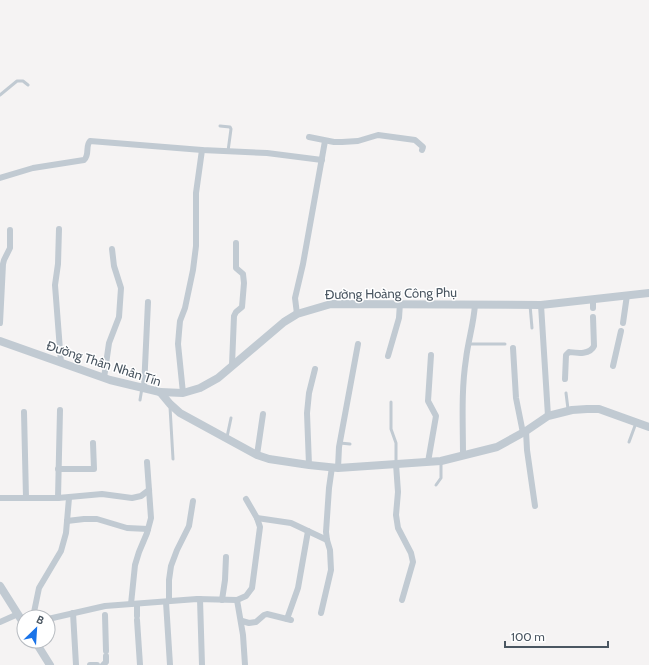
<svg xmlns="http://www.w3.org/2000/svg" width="649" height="665" font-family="Cabin,sans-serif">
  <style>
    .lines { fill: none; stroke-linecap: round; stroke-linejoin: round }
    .service { stroke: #c1cad2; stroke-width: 3 }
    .minor { stroke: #c1cad2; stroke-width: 6 }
    .tertiary { stroke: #c1cad2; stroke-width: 8 }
    .labels { text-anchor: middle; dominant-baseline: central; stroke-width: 3; stroke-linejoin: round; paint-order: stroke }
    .street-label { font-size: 13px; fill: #4a5661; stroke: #fff }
  </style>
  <rect width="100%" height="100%" fill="#f5f3f3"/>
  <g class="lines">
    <g class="service">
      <path d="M0,95L17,81H23L28,85"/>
      <path d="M220,126L230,127L231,129L228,151"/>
      <path d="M530,305L532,328"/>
      <path d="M469,344H505"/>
      <path d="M566,393L568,409"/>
      <path d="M140,400L142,388"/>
      <path d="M391,402V429L396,443V462"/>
      <path d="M170,407L173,459"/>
      <path d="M227,437L231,418"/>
      <path d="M629,442L636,423"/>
      <path d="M340,443L350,444"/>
      <path d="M436,485L441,478V461"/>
    </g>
    <g class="minor">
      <path d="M309,137L334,142H342L358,141L378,135L415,140L423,147L422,150"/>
      <path d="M0,178L33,168L84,160C90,155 85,146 90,141L202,150L267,153L322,160"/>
      <path d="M59,229L58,264L55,285L61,363"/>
      <path d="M593,299V308"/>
      <path d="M541,305L548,416"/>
      <path d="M297,314L295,298L303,264L325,141"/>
      <path d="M0,323L3,264L4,260L10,248V230"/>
      <path d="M623,323L627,295"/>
      <path d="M513,348L516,398L523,433"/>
      <path d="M388,356L399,318L400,303"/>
      <path d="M232,365L234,316L236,312L242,307L244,283L243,274L236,268V243"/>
      <path d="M613,366L621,331"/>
      <path d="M104,378L109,343L119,317L121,288L114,266L112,249"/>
      <path d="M565,379L566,355L569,352C577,353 590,355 594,346L593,317"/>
      <path d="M144,388L148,302"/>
      <path d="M183,393L178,344L179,332L180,321L185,308L193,270L196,246V193L202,150"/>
      <path d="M24,412L26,498"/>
      <path d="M526,431L527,450L535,506"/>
      <path d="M257,455L263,414"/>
      <path d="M463,456C463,424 461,391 466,359C468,341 474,323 475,304"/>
      <path d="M428,462L436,416L428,401L431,355"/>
      <path d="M396,464L398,492L396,515L398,528L411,553L413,562L402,600"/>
      <path d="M309,465L307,413L309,393L315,369"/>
      <path d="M338,468L339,447L358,344"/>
      <path d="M58,469H94L93,443"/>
      <path d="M0,498H58L102,494L132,498L141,496L149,490"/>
      <path d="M58,498L60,410"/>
      <path d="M257,518L291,523L327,540"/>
      <path d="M67,521L84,519H97L127,528L148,529"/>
      <path d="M200,599L202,665"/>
      <path d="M222,600L225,580L226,557"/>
      <path d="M237,600L243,635L245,665"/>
      <path d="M169,601V580L171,566L177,550L189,526L193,501"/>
      <path d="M166,602L170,665"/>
      <path d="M131,604L135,565L139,552L147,533L151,518L147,462"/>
      <path d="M73,613L76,665"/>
      <path d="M321,613L331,570L330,550L327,540L326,532L329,488L332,467"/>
      <path d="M105,615L106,651"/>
      <path d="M137,616V604"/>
      <path d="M33,617L39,588L61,551L66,533L69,498"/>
      <path d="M48,619L105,606L197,599L237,600L246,596L252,588L260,527L257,518L246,499"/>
      <path d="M287,619L298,588L308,531"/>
      <path d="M137,620L140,665"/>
      <path d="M242,621L249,623L256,622L264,615L267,614L291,620"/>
      <path d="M0,622L18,614"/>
      <path d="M90,665H97"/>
      <path d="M103,665L106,662V656"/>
    </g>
    <g class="tertiary">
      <path d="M0,341L110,380L160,392L170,404L180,413L257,455L269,459L309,465L338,468L441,461L497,447L526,431L548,416L572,410L587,409H599L649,427"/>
      <path d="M160,392L183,393L200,388L218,378L284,322L297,314L331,304L541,305L649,293"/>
      <path d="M0,586L24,624"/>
      <path d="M35,641L50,665"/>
    </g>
  </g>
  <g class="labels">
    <g class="street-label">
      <text transform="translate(391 293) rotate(-1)">Đường Hoàng Công Phụ</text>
      <text transform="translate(104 363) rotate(18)">Đường Thân Nhân Tín</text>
    </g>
  </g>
  <g transform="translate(36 629) rotate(25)"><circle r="19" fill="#ffffff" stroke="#b7bbc0"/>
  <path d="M0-3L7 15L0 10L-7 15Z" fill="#1a73e8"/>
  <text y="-6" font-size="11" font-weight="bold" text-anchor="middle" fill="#4a5661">B</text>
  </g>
  <path d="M505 641v6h103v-6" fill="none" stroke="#4a5661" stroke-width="2"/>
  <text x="511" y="641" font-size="12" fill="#4a5661" stroke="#ffffff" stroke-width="3" paint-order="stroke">100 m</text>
</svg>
